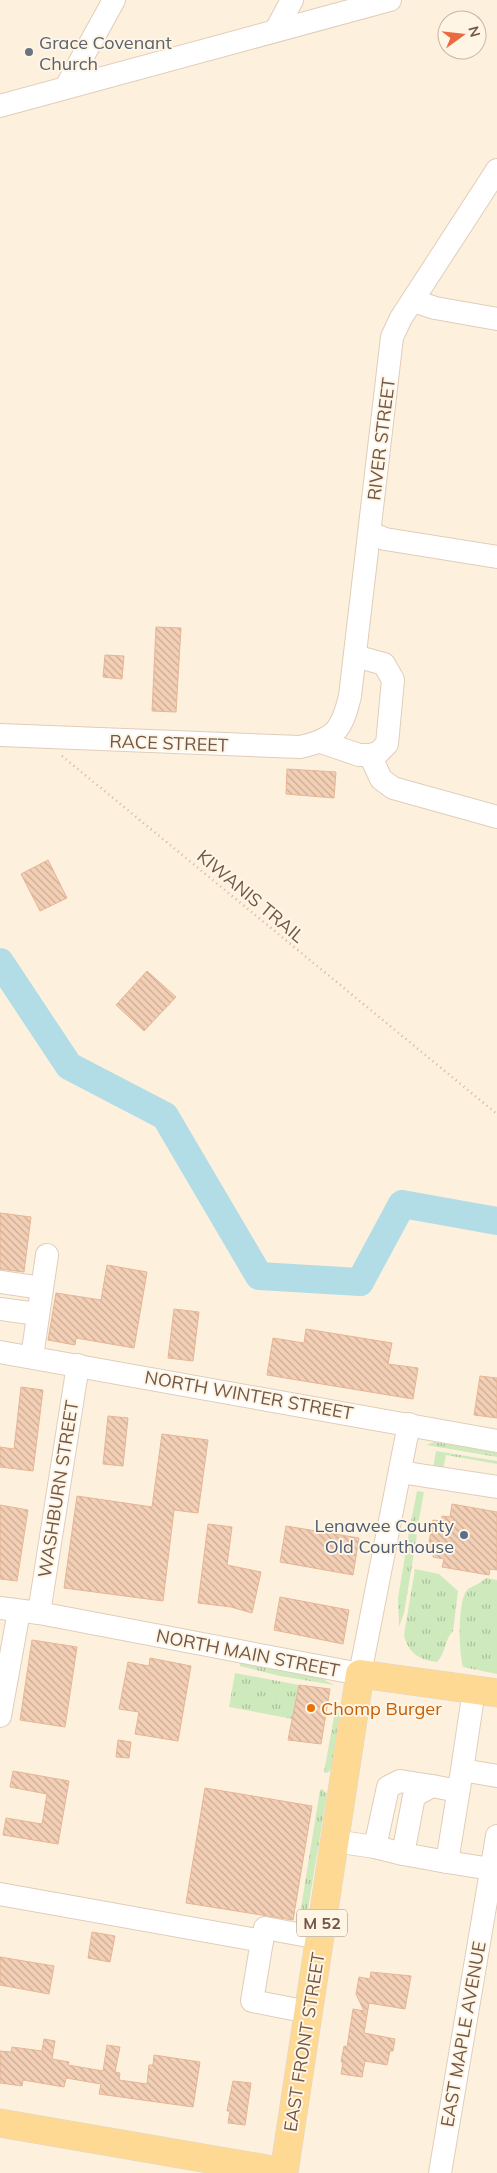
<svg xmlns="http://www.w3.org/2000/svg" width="497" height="2173" font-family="Mulish,sans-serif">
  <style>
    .grass { fill: url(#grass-tufts) }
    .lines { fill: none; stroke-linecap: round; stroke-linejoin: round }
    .river { stroke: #b3dde6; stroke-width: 28 }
    .building { fill: url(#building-back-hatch); stroke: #e6b695 }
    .minor-casing { stroke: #e0cdba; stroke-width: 24 }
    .major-casing { stroke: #ddd7d3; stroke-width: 29 }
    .path { stroke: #d7b299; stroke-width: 2.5; stroke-dasharray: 1 4; stroke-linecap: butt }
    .minor { stroke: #fff; stroke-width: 22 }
    .major { stroke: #fed994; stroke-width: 28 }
    .worship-dot { fill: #6b7280; stroke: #fff5e5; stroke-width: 2 }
    .service-dot { fill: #5c6f8a; stroke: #fff5e5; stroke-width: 2 }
    .food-dot { fill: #e8710a; stroke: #fff5e5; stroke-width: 2 }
    .labels { text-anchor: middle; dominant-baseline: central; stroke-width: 4; stroke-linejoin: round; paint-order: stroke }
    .shield { fill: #fff5e5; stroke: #9d8676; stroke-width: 1 }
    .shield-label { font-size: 16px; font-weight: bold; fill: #735746 }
    .worship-label { font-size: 18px; fill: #5b616d; stroke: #fff5e5; text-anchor: start }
    .street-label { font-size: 18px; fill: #735746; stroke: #fff5e5 }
    .service-label { font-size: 18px; fill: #4e5e75; stroke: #fff5e5; text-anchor: end }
    .food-label { font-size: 18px; fill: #c56008; stroke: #fff5e5; text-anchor: start }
  </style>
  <defs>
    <pattern id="grass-tufts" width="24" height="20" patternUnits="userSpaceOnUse" patternTransform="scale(1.25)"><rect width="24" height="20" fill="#ceeabd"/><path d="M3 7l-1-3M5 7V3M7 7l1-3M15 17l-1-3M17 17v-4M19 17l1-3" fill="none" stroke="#acc09b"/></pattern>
    <pattern id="building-back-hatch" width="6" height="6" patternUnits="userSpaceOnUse" patternTransform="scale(1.25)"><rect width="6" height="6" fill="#f3cfb5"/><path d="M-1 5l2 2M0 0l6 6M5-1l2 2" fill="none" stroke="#c9ab95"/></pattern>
  </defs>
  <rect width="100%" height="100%" fill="#fdf1de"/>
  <g class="grass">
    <path d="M434,1442L497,1452V1457L426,1445Z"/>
    <path d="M436,1451L497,1461V1464L446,1455L443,1470L433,1468Z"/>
    <path d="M417,1491L424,1492L417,1530L410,1527Z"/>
    <path d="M409,1532L417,1535L404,1613L399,1627L398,1598Z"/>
    <path d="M415,1569L439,1574L458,1591L453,1631C444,1640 446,1653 437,1662C419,1660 408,1653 404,1635Z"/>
    <path d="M486,1578L497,1580V1674L463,1667C459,1653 457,1602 467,1590C470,1587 480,1584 486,1578Z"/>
    <path d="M240,1663L321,1678L334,1685L280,1676L240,1666Z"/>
    <path d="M235,1673L299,1685L293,1719L229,1707Z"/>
    <path d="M335,1711L342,1712L332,1769L327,1773L324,1772Z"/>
    <path d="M322,1789L327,1794L306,1921L305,1925L298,1926L320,1790Z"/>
  </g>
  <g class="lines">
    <path class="river" d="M0,962L69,1066L165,1116L259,1276L360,1282L402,1204L497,1221"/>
  </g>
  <g class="building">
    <path d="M156,627L181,628L176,712L152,711Z"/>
    <path d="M105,655L124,656L122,679L103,677Z"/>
    <path d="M287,769L336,772L334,798L286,794Z"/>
    <path d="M48,860L67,898L40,911L21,874Z"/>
    <path d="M147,971L176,997L144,1031L116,1005Z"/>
    <path d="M0,1213L31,1217L24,1272L0,1269Z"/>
    <path d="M107,1265L147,1272L134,1348L76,1338L75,1345L48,1340L56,1293L101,1300Z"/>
    <path d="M174,1309L199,1312L193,1361L168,1358Z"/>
    <path d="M306,1329L392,1343L388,1364L418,1368L413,1399L267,1375L273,1338L304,1343Z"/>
    <path d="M480,1376L497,1378V1418L474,1415Z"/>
    <path d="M21,1387L43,1390L33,1471L0,1467V1447L14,1449Z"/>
    <path d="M108,1416L128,1418L123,1466L103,1464Z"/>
    <path d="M162,1434L208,1440L198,1513L174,1510L163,1601L64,1588L77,1496L152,1507Z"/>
    <path d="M452,1504L497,1512V1570L490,1569L489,1575L442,1567L444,1559L433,1557L434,1549L428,1548L433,1520L441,1521L442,1516L450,1517Z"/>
    <path d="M0,1505L28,1510L17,1581L0,1579Z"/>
    <path d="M208,1524L232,1527L227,1565L261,1572L252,1613L231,1607L198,1603Z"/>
    <path d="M286,1526L359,1538L353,1575L280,1562Z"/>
    <path d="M280,1597L349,1610L343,1644L274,1630Z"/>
    <path d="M32,1640L77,1647L65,1727L20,1720Z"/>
    <path d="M150,1658L191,1666L178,1741L135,1734L139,1712L119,1709L128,1662L149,1666Z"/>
    <path d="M299,1685L330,1689L321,1744L288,1740Z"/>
    <path d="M118,1740L131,1742L129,1758L116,1757Z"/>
    <path d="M13,1771L69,1781L58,1844L3,1835L6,1818L42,1824L47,1794L10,1787Z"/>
    <path d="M205,1788L312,1806L293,1920L186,1903Z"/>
    <path d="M92,1932L115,1936L110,1962L88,1958Z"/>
    <path d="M0,1957L54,1966L49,1994L0,1985Z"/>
    <path d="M371,1972L411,1976L405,2009L369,2003L364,2033L395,2039L393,2051H390L387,2065L365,2061L362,2077L341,2074L343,2062H341L344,2046L347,2047L353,2009L364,2011L356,1994L359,1977L370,1979Z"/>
    <path d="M44,2039L55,2041L52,2059L69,2062L68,2065L103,2071L107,2045L120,2047L115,2072L120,2073L119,2080L147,2084L149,2065H153L154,2055L200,2062L193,2107L99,2094L101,2084L66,2078L64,2087L23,2080L22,2086L0,2083V2051L11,2052L12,2047L42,2051Z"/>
    <path d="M233,2081L251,2083L245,2125L228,2123L230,2111H227Z"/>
  </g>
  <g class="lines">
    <g class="minor-casing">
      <g id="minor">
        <path d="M276,30L292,0"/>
        <path d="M66,87L114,0"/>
        <path d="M0,106L390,0"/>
        <path d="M414,301L435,308L497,319"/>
        <path d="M370,533L385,539L497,557"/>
        <path d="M0,735L300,747C335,739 342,730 350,696L392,337L401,318L497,170"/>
        <path d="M321,742L359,755H370L378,753L387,744L393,680L384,664L355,656"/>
        <path d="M370,755L381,779L393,788L497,817"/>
        <path d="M0,1282L42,1288"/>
        <path d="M0,1309L37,1314"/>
        <path d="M0,1352L497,1441"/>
        <path d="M32,1357L47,1255"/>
        <path d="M400,1472L497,1487"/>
        <path d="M0,1608L39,1613L360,1674L409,1424"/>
        <path d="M39,1613L78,1365"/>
        <path d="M474,1690L462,1770L497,1776"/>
        <path d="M0,1716L19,1611"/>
        <path d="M462,1770L447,1862L491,1869"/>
        <path d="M334,1841L375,1847"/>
        <path d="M403,1854L375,1847L388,1787L400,1781L432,1786"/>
        <path d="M447,1862L403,1854L414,1796L432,1786L458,1791"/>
        <path d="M0,1894L262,1941L252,2001L308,2012"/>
        <path d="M262,1941L265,1928L319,1938"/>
        <path d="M440,2173L497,1836"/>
      </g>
    </g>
    <g class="major-casing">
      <path id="major" d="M0,2123L284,2172L360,1674L497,1693"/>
    </g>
    <path class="path" d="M62,756L497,1114"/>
    <use href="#minor" class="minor"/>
    <use href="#major" class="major"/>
  </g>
  <circle class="worship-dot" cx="29" cy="52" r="5"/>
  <circle class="service-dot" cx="464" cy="1535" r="5"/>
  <circle class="food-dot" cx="311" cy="1708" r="5"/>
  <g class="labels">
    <rect class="shield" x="297" y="1909.5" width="50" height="27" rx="4"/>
    <g class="shield-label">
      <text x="322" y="1923">M 52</text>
    </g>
    <g class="worship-label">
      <text x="39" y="42">Grace Covenant<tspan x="39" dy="21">Church</tspan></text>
    </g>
    <g class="street-label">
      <text transform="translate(381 439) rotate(-83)">RIVER STREET</text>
      <text transform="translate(169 743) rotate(2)">RACE STREET</text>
      <text transform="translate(251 896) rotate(40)">KIWANIS TRAIL</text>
      <text transform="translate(249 1395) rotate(10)">NORTH WINTER STREET</text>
      <text transform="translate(58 1489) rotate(-81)">WASHBURN STREET</text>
      <text transform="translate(248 1653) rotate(11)">NORTH MAIN STREET</text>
      <text transform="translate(463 2034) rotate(-80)">EAST MAPLE AVENUE</text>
      <text transform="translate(304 2042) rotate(-81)">EAST FRONT STREET</text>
    </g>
    <g class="service-label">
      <text x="454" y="1525">Lenawee County<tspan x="454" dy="21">Old Courthouse</tspan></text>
    </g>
    <g class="food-label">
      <text x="321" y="1708">Chomp Burger</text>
    </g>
  </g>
  <g transform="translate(462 35) rotate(75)"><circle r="24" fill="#fff5e5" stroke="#c7b6a5"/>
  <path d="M0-4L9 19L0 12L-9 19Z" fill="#eb693f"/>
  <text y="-8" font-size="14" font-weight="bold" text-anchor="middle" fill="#735746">N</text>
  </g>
</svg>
